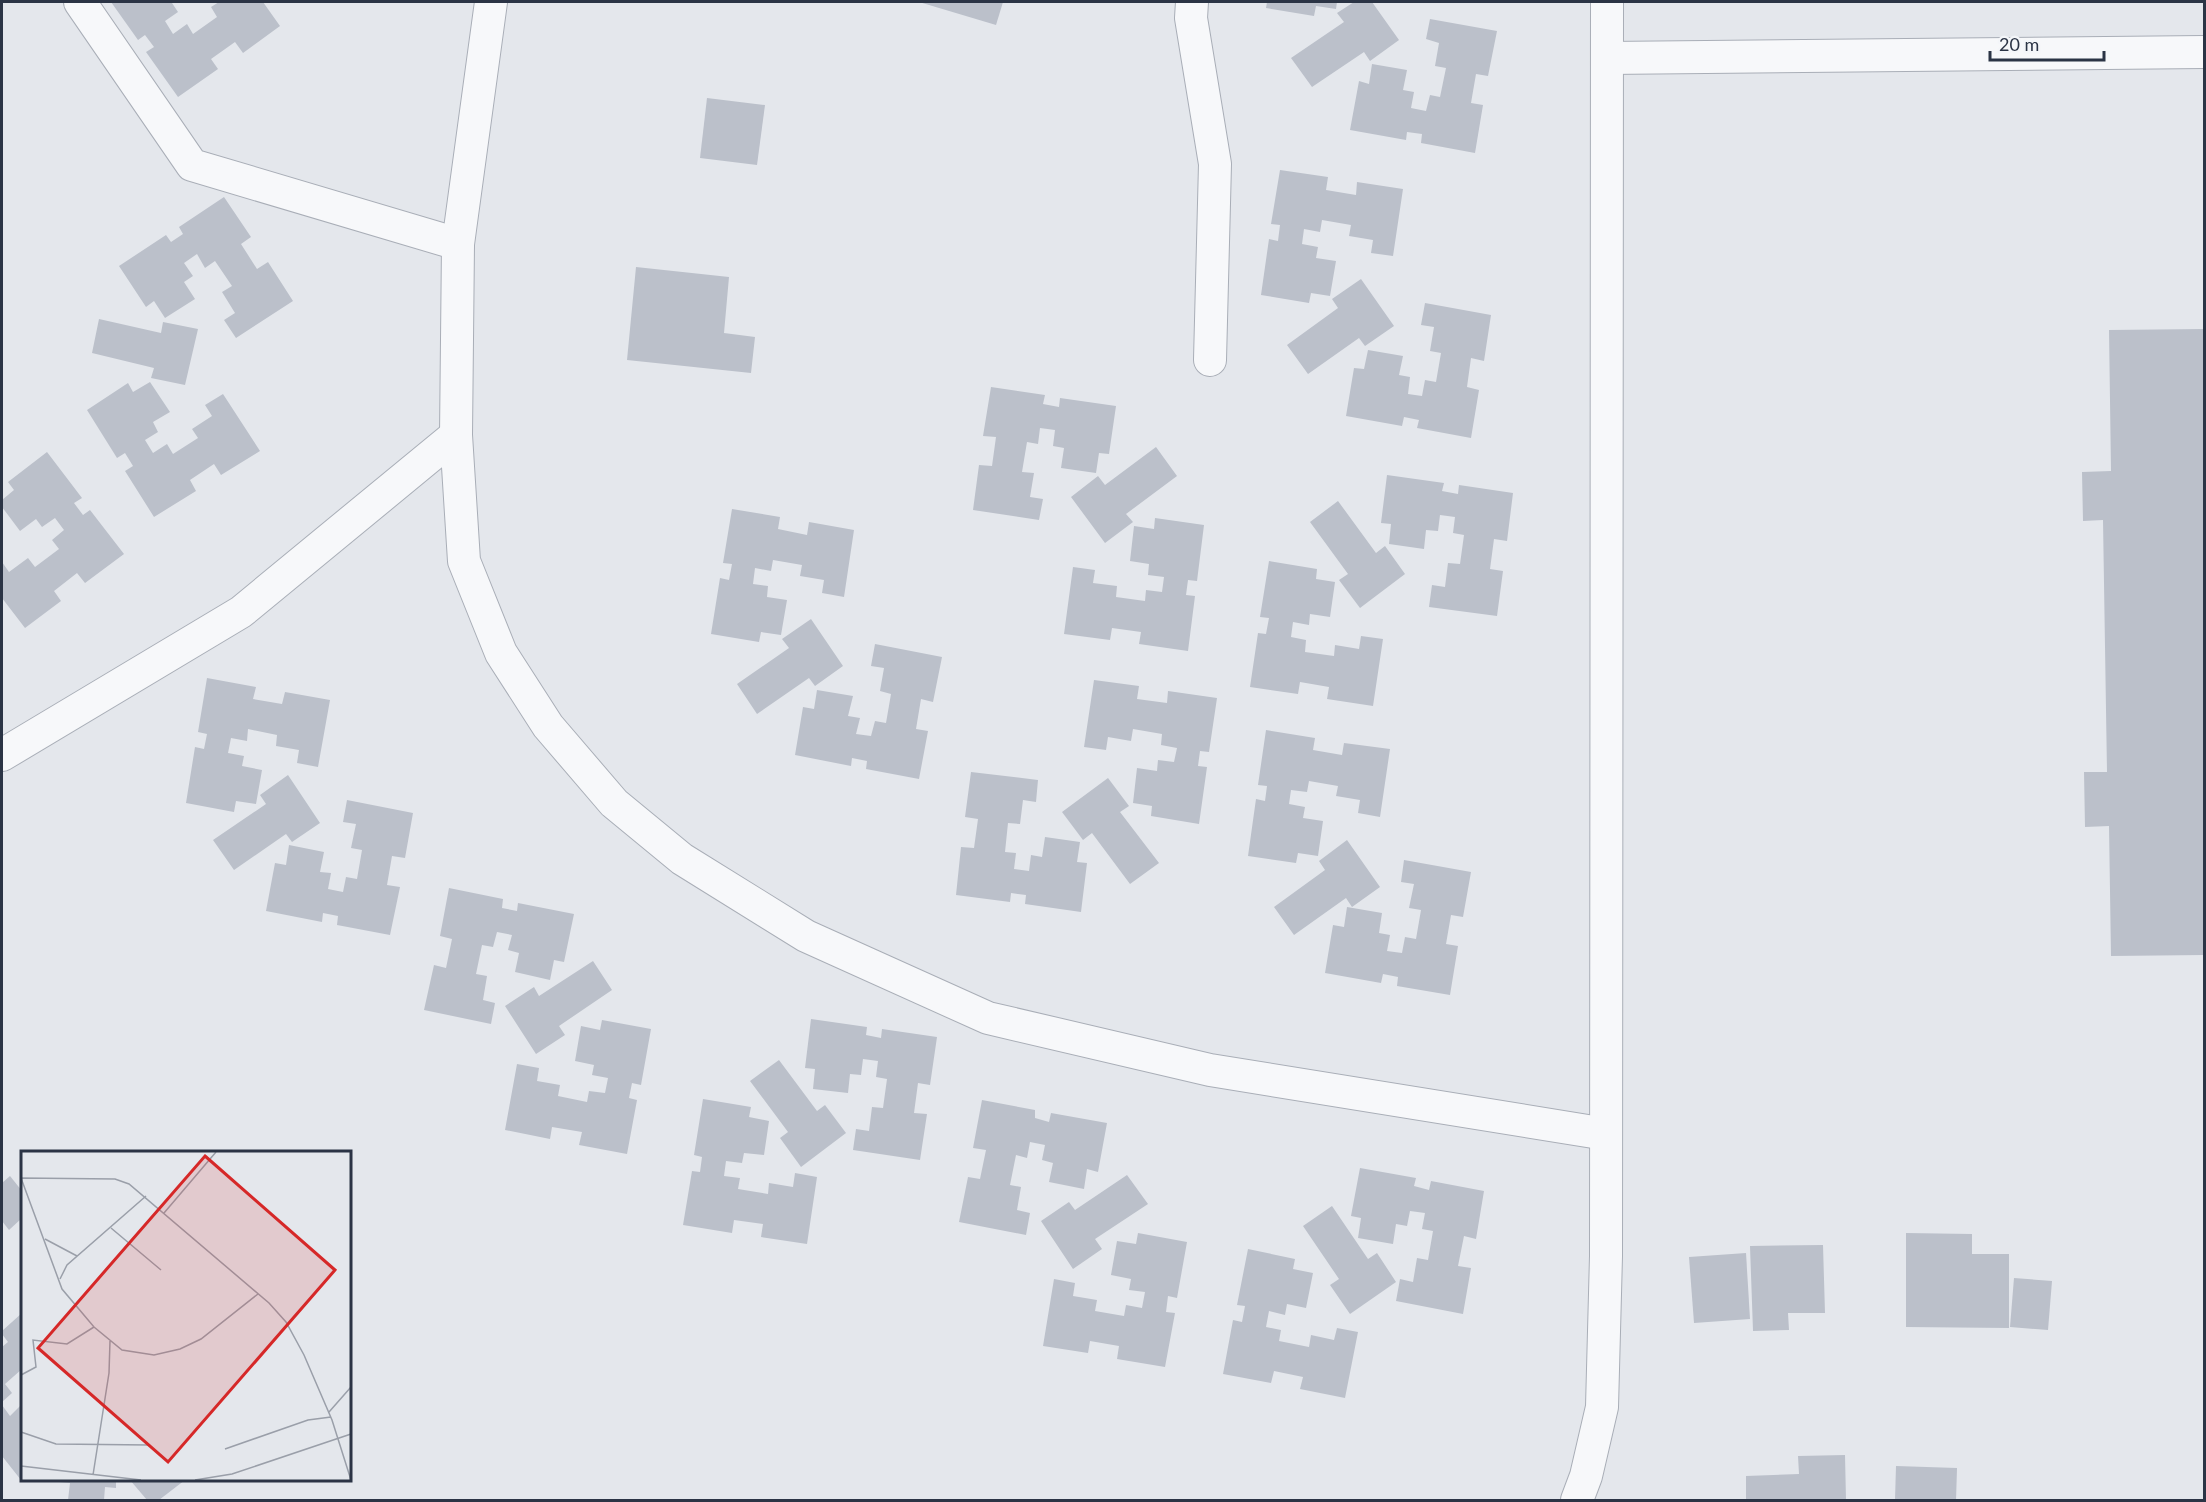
<svg xmlns="http://www.w3.org/2000/svg" width="2206" height="1502" font-family="Lato,sans-serif">
  <style>
    .building { fill: #bbc0ca }
    .lines { fill: none; stroke-linecap: round; stroke-linejoin: round }
    .minor-casing { stroke: #a9aeb7; stroke-width: 34 }
    .minor { stroke: #f7f8fa; stroke-width: 32 }
    .inset-road { fill: none; stroke: #9a9fa9; stroke-width: 1.5 }
    .view { fill: #d62828; fill-opacity: 0.15; stroke: #d62828; stroke-width: 3 }
    .inset-edge { fill: none; stroke: #2b3445; stroke-width: 3 }
  </style>
  <rect width="100%" height="100%" fill="#e4e7ec"/>
  <g class="building">
    <path d="M111,2H174L172,3L178,12L165,21L173,34L187,24L193,34L217,17L211,7L219,2H263L280,26L243,53L235,42L211,59L218,69L178,97L146,52L154,47L145,35L138,40Z"/>
    <path d="M919,2H1003L996,25Z"/>
    <path d="M1267,2H1337L1336,9L1316,6L1314,16L1266,8Z"/>
    <path d="M1354,2H1372L1399,40L1370,61L1364,52L1312,87L1291,58L1344,22L1337,13Z"/>
    <path d="M1430,19L1497,31L1488,76L1476,74L1471,103L1483,105L1475,153L1421,143L1422,134L1407,132L1406,140L1350,130L1359,81L1369,84L1372,64L1407,70L1403,90L1414,92L1411,108L1426,111L1430,95L1440,97L1446,68L1435,66L1439,43L1426,39Z"/>
    <path d="M707,98L765,105L757,165L700,158Z"/>
    <path d="M1280,170L1328,177L1326,190L1356,195L1357,182L1403,189L1393,256L1371,253L1373,240L1349,236L1351,225L1322,220L1320,232L1304,229L1302,244L1318,247L1316,258L1336,261L1330,296L1311,293L1309,303L1261,295L1269,239L1278,241L1280,225L1271,224Z"/>
    <path d="M224,197L251,237L241,244L257,269L268,262L293,301L236,338L224,320L235,313L222,292L232,286L215,261L205,268L197,254L184,263L193,276L184,282L195,299L165,318L154,301L146,307L119,266L166,235L171,242L183,234L179,227Z"/>
    <path d="M636,267L729,277L724,333L755,337L751,373L627,360Z"/>
    <path d="M1361,279L1394,326L1365,346L1359,338L1308,374L1287,345L1338,308L1332,299Z"/>
    <path d="M1425,303L1491,315L1484,361L1471,358L1467,387L1479,390L1471,438L1417,428L1419,420L1404,417L1402,426L1346,416L1354,368L1364,369L1368,350L1403,356L1399,375L1410,377L1408,394L1422,396L1425,380L1436,382L1441,353L1430,351L1434,327L1421,325Z"/>
    <path d="M99,319L161,333L163,322L198,329L185,385L151,378L154,368L92,353Z"/>
    <path d="M2204,329V955L2111,956L2109,826L2085,827L2084,772H2107L2103,520L2083,521L2082,472L2111,471L2109,330Z"/>
    <path d="M150,382L170,412L153,422L158,432L145,440L153,453L167,444L173,454L198,438L192,429L212,416L205,405L223,394L260,451L221,475L214,464L190,480L196,491L154,517L125,471L133,466L125,453L117,458L87,410L128,383L133,392Z"/>
    <path d="M991,387L1045,395L1043,404L1059,407L1060,398L1116,406L1109,454L1099,453L1096,473L1061,468L1064,448L1053,446L1055,430L1040,428L1038,444L1027,442L1022,472L1034,473L1030,497L1043,499L1039,520L973,510L979,465L992,466L996,437L983,436Z"/>
    <path d="M1156,447L1177,476L1126,514L1133,522L1105,543L1071,497L1098,476L1105,485Z"/>
    <path d="M47,452L82,498L74,503L83,515L90,510L124,554L85,583L77,573L54,591L61,601L25,628L2,598V562L9,572L28,558L35,567L59,549L52,540L64,530L55,518L42,527L36,519L20,531L2,507V500L14,490L8,482Z"/>
    <path d="M1387,475L1444,483L1442,491L1458,494L1459,485L1513,493L1507,541L1494,539L1490,569L1503,571L1497,616L1429,607L1432,585L1445,587L1448,563L1460,564L1464,535L1453,533L1455,517L1440,515L1438,531L1426,530L1424,549L1389,544L1391,524L1381,523Z"/>
    <path d="M1338,501L1376,553L1385,546L1405,574L1360,608L1339,580L1348,574L1310,522Z"/>
    <path d="M732,509L780,517L778,529L807,535L809,522L854,530L844,597L822,593L824,580L800,576L802,565L773,560L771,571L755,568L753,584L768,586L767,597L787,600L781,635L761,632L759,642L711,634L720,578L729,580L732,564L723,563Z"/>
    <path d="M1155,518L1204,525L1197,581L1188,580L1186,595L1195,596L1188,651L1139,644L1141,632L1112,628L1110,640L1064,634L1073,567L1095,570L1093,583L1117,586L1116,597L1145,601L1146,590L1162,592L1164,577L1148,575L1149,564L1130,561L1134,526L1154,529Z"/>
    <path d="M1269,561L1317,569L1316,579L1335,582L1330,617L1310,614L1309,625L1293,622L1291,637L1306,640L1305,652L1334,656L1335,645L1359,649L1361,636L1383,639L1373,706L1327,699L1329,687L1300,682L1298,694L1250,687L1258,633L1266,634L1269,618L1260,617Z"/>
    <path d="M811,619L843,666L815,686L809,678L757,714L737,684L789,648L782,639Z"/>
    <path d="M875,644L942,657L933,702L921,699L916,729L928,731L919,779L866,769L867,761L852,758L851,766L795,755L803,707L814,709L817,690L853,696L848,716L860,718L856,734L871,736L875,721L886,723L891,694L880,691L884,668L871,666Z"/>
    <path d="M207,678L256,687L253,699L282,704L285,692L330,700L318,767L297,763L299,750L276,746L277,735L248,729L247,741L231,738L228,753L244,756L242,766L262,770L256,804L236,801L234,812L186,803L195,747L204,749L207,734L198,732Z"/>
    <path d="M1094,680L1139,686L1137,699L1167,703L1168,691L1217,698L1209,752L1200,751L1198,766L1207,767L1199,824L1151,816L1152,806L1133,803L1137,768L1157,771L1158,760L1174,762L1177,748L1161,745L1162,734L1133,729L1131,741L1108,737L1106,750L1084,747Z"/>
    <path d="M1266,730L1315,738L1313,750L1342,755L1344,743L1390,749L1380,817L1358,813L1360,800L1336,796L1338,786L1309,781L1307,792L1291,790L1289,804L1305,807L1303,818L1323,821L1318,856L1298,853L1296,863L1248,856L1256,799L1265,801L1267,786L1258,785Z"/>
    <path d="M971,772L1038,780L1036,802L1023,800L1020,824L1008,823L1005,852L1016,853L1014,869L1029,871L1031,855L1042,857L1045,837L1080,842L1077,862L1087,863L1081,912L1025,904L1026,895L1011,893L1010,902L956,895L961,847L974,848L978,819L965,817Z"/>
    <path d="M288,775L320,823L292,842L286,834L234,870L213,840L266,804L260,795Z"/>
    <path d="M1108,778L1129,806L1120,812L1159,863L1130,884L1092,833L1083,840L1062,812Z"/>
    <path d="M347,800L413,813L405,858L392,856L387,885L400,887L390,935L337,925L338,916L323,913L322,922L266,911L275,863L286,865L289,845L324,852L320,872L331,873L328,889L343,892L346,877L357,879L362,850L351,848L356,824L343,822Z"/>
    <path d="M1347,840L1380,887L1352,907L1346,898L1294,935L1274,907L1325,870L1319,861Z"/>
    <path d="M1404,860L1471,872L1463,917L1451,915L1446,944L1458,946L1450,995L1397,986L1398,977L1383,974L1381,983L1325,973L1333,925L1344,927L1347,907L1382,913L1379,933L1390,935L1387,951L1402,953L1405,937L1416,939L1421,910L1409,908L1414,884L1401,882Z"/>
    <path d="M449,888L503,899L502,908L517,911L518,903L574,914L564,962L554,960L550,980L515,972L519,953L508,950L512,935L497,932L493,947L482,945L476,974L487,976L483,1000L495,1003L491,1024L424,1010L434,965L446,968L452,939L440,936Z"/>
    <path d="M593,961L612,990L559,1026L565,1035L536,1054L505,1006L534,987L539,996Z"/>
    <path d="M811,1019L867,1027L866,1035L881,1038L882,1029L937,1037L930,1085L918,1083L914,1113L927,1114L920,1160L853,1150L856,1129L869,1131L872,1107L883,1108L887,1079L876,1077L878,1061L863,1059L861,1075L850,1074L848,1093L813,1089L815,1069L805,1068Z"/>
    <path d="M602,1020L651,1029L641,1085L632,1083L629,1098L637,1100L627,1154L579,1145L582,1132L552,1127L550,1139L505,1130L517,1064L539,1068L537,1081L560,1085L558,1096L587,1102L589,1091L605,1093L608,1078L592,1075L594,1065L575,1061L581,1026L600,1030Z"/>
    <path d="M779,1060L817,1111L825,1105L846,1133L801,1167L780,1138L788,1132L750,1081Z"/>
    <path d="M703,1099L751,1107L749,1117L769,1121L764,1155L744,1153L742,1163L726,1161L724,1176L740,1178L738,1189L768,1194L769,1183L793,1187L795,1173L817,1177L807,1244L761,1237L763,1224L734,1220L732,1233L683,1225L692,1171L700,1172L702,1157L694,1155Z"/>
    <path d="M982,1100L1035,1110V1118L1049,1122L1051,1113L1107,1123L1098,1172L1087,1169L1084,1189L1049,1182L1053,1163L1042,1160L1045,1145L1030,1142L1027,1158L1016,1155L1010,1185L1021,1187L1017,1210L1030,1213L1026,1235L959,1222L968,1177L980,1179L986,1150L973,1148Z"/>
    <path d="M1360,1168L1416,1178L1414,1186L1429,1190L1431,1181L1484,1191L1476,1239L1464,1236L1458,1266L1471,1268L1463,1314L1396,1301L1400,1279L1413,1282L1417,1258L1428,1260L1433,1231L1422,1229L1425,1213L1410,1211L1407,1226L1396,1224L1393,1244L1358,1238L1361,1218L1351,1216Z"/>
    <path d="M1127,1175L1148,1204L1095,1239L1102,1249L1073,1269L1041,1221L1069,1202L1075,1210Z"/>
    <path d="M10,1176L22,1191V1218L9,1230L2,1221V1183Z"/>
    <path d="M1332,1206L1368,1259L1377,1253L1396,1282L1350,1314L1330,1285L1339,1279L1303,1226Z"/>
    <path d="M1138,1233L1187,1242L1177,1298L1168,1296L1166,1312L1175,1313L1165,1367L1117,1359L1119,1346L1090,1341L1088,1353L1043,1346L1054,1279L1075,1283L1073,1296L1097,1300L1095,1311L1124,1316L1126,1305L1142,1308L1145,1292L1129,1290L1131,1279L1111,1275L1117,1241L1136,1244Z"/>
    <path d="M1906,1233L1972,1234V1254H2009V1328L1906,1327Z"/>
    <path d="M1823,1245L1825,1313H1788L1789,1330L1753,1331L1750,1246Z"/>
    <path d="M1248,1249L1295,1259L1293,1269L1313,1273L1306,1308L1287,1304L1285,1315L1269,1311L1266,1327L1281,1330L1279,1341L1309,1347L1311,1335L1334,1340L1337,1328L1358,1332L1345,1398L1300,1389L1303,1377L1274,1371L1271,1383L1223,1374L1233,1320L1242,1322L1245,1306L1237,1305Z"/>
    <path d="M1746,1253L1750,1319L1694,1323L1689,1257Z"/>
    <path d="M2014,1278L2052,1281L2048,1330L2010,1327Z"/>
    <path d="M22,1313V1369L5,1384L12,1393L2,1402V1347L8,1342L2,1334V1331Z"/>
    <path d="M22,1404V1478L21,1480L2,1456V1405L10,1416Z"/>
    <path d="M1845,1455L1846,1500H1746V1476L1799,1474L1798,1456Z"/>
    <path d="M1896,1466L1957,1468L1956,1500H1895Z"/>
    <path d="M59,1480H116V1488L105,1487L104,1500H68L70,1483L59,1482Z"/>
    <path d="M130,1480H185L159,1500H147Z"/>
  </g>
  <g class="lines">
    <g class="minor-casing">
      <g id="minor">
        <path d="M80,2L192,165L458,244"/>
        <path d="M491,2L458,244L456,435L464,561L501,653L548,726L614,803L682,859L806,936L988,1018L1210,1070L1606,1134"/>
        <path d="M1192,2L1191,18L1215,164L1210,360"/>
        <path d="M1607,58L2204,52"/>
        <path d="M2,755L241,612L456,435"/>
        <path d="M1577,1500L1586,1476L1602,1407L1606,1256L1607,2"/>
      </g>
    </g>
    <use href="#minor" class="minor"/>
  </g>
  <g transform="translate(21 1151)">
    <rect width="330" height="330" fill="#e4e7ec"/>
    <path class="inset-road" d="M0,27L94,28L108,33L248,152L265,171L283,204L311,269L330,329M0,27L41,138L73,176L101,199L133,204L159,198L180,188L237,143M143,62L195,1M90,77L140,119M24,88L56,105M39,128L46,114L125,45M0,224L15,216L12,189L46,193L73,176M308,261L330,236M0,281L35,293L128,294M204,298L287,269L310,266M0,315L120,329M72,324L88,222L89,190M174,329L211,323L330,283"/>
    <path class="view" d="M184,5L314,119L147,311L17,197Z"/>
    <rect width="330" height="330" class="inset-edge"/>
  </g>
  <rect width="2206" height="1502" fill="none" stroke="#2b3445" stroke-width="6"/>
  <path d="M1990 51v9h114v-9" fill="none" stroke="#2b3445" stroke-width="3"/>
  <text x="1999" y="51" font-size="18" fill="#2b3445" stroke="#f4f6f9" stroke-width="4.5" paint-order="stroke">20 m</text>
</svg>
